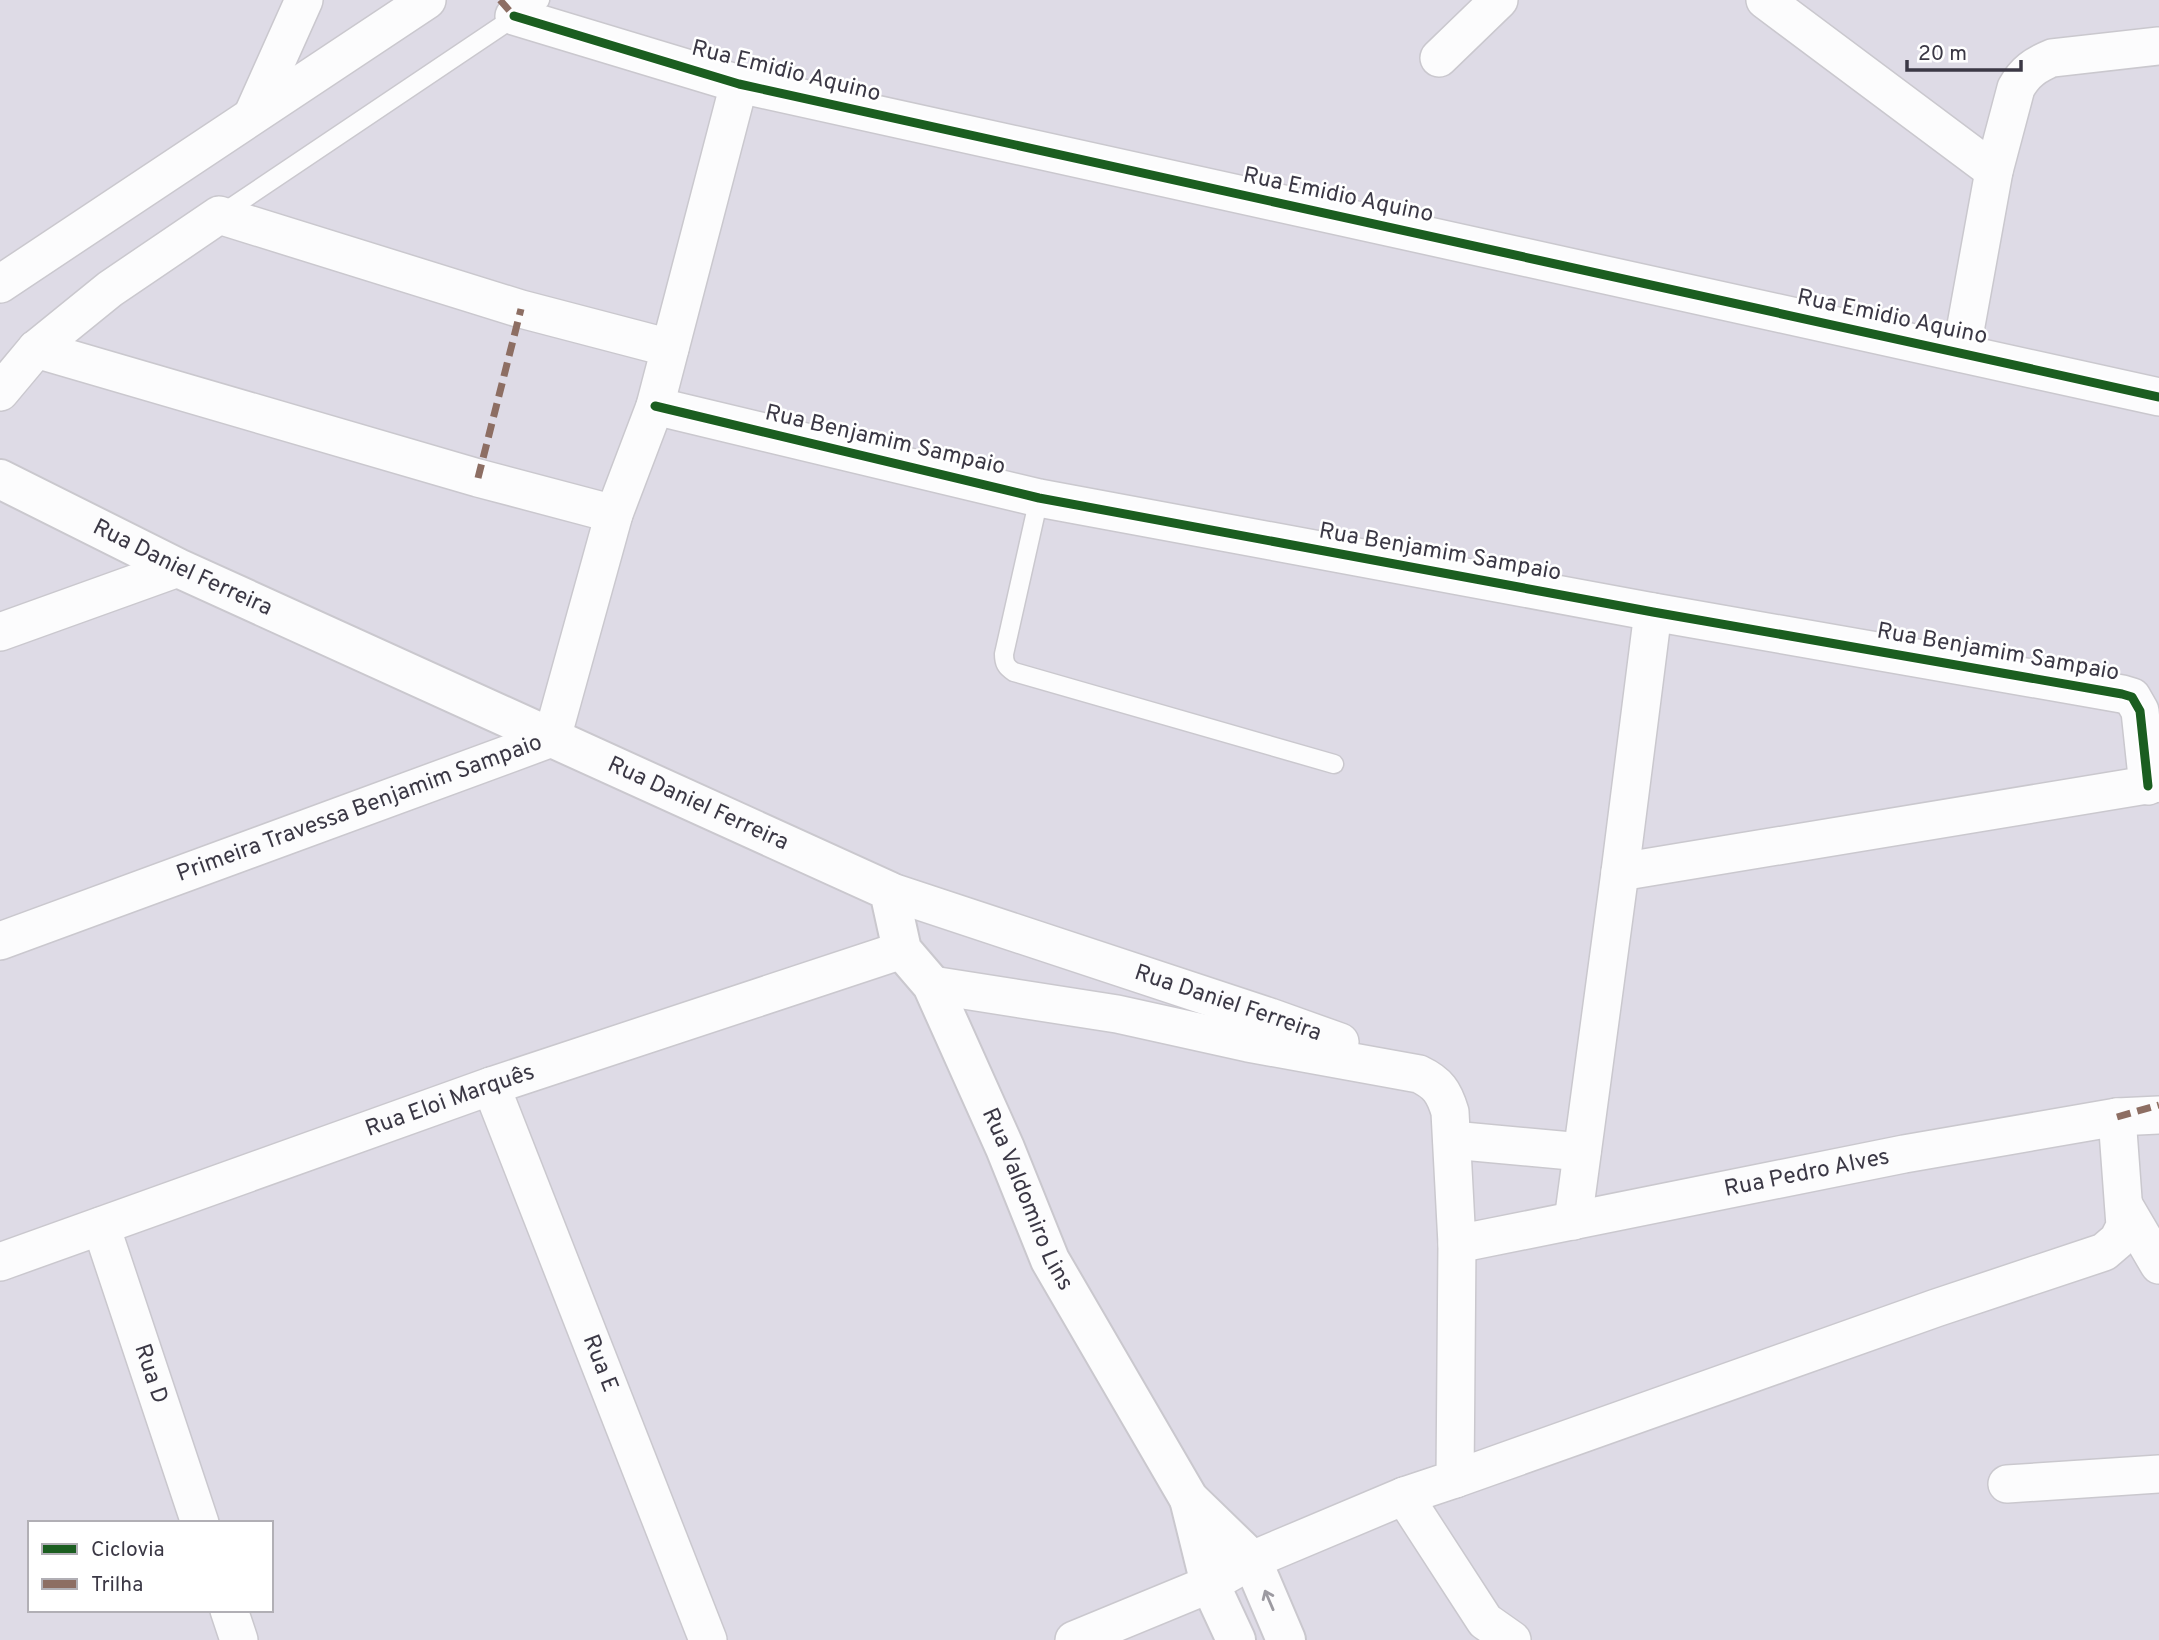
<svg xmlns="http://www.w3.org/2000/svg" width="2159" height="1640" font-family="Overpass,sans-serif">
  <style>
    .residential { fill: #dedbe6; fill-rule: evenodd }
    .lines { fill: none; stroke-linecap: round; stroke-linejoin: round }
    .service-casing { stroke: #cac8ce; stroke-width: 21 }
    .minor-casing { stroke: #cac8ce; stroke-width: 40 }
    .tertiary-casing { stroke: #cac8ce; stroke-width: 42 }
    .service { stroke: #fcfcfd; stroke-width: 18 }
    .minor { stroke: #fcfcfd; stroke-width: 37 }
    .tertiary { stroke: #fcfcfd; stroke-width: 38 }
    .quiet { stroke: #8d6e63; stroke-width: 7; stroke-dasharray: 14 7; stroke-linecap: butt }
    .cycleway-casing { stroke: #fff; stroke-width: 13 }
    .cycleway { stroke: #1b5e20; stroke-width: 9 }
    .oneway { stroke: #9c9aa1 }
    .labels { text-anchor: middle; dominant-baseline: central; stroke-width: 5; stroke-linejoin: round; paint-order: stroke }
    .street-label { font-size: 23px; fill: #3b3845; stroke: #fff }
  </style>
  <rect width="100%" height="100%" fill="#eceaf0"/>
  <path class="residential" d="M0,0H2159V1640H0ZM30,1523H271V1610H30Z"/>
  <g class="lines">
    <g class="service-casing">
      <g id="service">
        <path d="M220,215L540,0"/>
        <path d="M1039,498L1004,654C1004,663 1006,667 1014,672L1334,764"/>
      </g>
    </g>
    <g class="minor-casing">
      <g id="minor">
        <path d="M1765,0L1994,171"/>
        <path d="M514,16L739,84L2159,397"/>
        <path d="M1439,58L1499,0"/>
        <path d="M253,114L304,0"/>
        <path d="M0,284L427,0"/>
        <path d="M36,349L110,289L219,215L521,309L670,348"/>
        <path d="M1961,353L1994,171L2016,88C2025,72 2035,65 2052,58L2159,46"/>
        <path d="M0,392L36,349L478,478L614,514"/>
        <path d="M655,406L1039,498L1653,612L2122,694L2132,697L2140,711L2148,786"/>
        <path d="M0,632L178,568"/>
        <path d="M1620,872L2159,783"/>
        <path id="s1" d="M889,891L1270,1017L1340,1042"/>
        <path id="s2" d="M0,941L552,738L614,514L655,406L739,84"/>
        <path d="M932,985L1117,1014L1248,1043L1419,1074C1438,1083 1444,1092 1450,1112L1457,1244L1455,1479L1404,1496"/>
        <path id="s3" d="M491,1086L708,1640"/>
        <path d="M1452,1140L1582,1152"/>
        <path d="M2125,1207L2159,1265"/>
        <path d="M1573,1221L1620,872L1653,612"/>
        <path id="s4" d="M101,1226L200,1523"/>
        <path id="s5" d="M1457,1244L1904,1154L2117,1117L2159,1115"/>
        <path id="s6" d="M0,1262L491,1086L902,950"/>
        <path d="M1455,1479L1936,1308L2104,1252L2118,1240L2125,1226L2117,1117"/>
        <path d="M2007,1484L2159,1474"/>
        <path d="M229,1610L239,1640"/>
        <path d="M1074,1640L1210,1584L1252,1560L1404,1496L1485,1621L1512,1640"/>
      </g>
    </g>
    <g class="tertiary-casing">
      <g id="tertiary">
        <path id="s7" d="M0,479L178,568L889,891L902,950L932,985L1005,1148L1050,1260L1189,1499L1252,1560L1286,1640"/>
        <path d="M1189,1499L1210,1584L1236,1640"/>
      </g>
    </g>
    <use href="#service" class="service"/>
    <use href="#minor" class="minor"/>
    <use href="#tertiary" class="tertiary"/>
    <g class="quiet">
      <path d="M500,0L514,16"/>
      <path d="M478,478L521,309"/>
      <path d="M2117,1117L2159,1105"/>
    </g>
    <g class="cycleway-casing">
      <g id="cycleway">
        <path d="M514,16L739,84L2159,397"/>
        <path d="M655,406L1039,498L1653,612L2122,694L2132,697L2140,711L2148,786"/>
      </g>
    </g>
    <use href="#cycleway" class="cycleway"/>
  </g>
  <defs><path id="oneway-shaft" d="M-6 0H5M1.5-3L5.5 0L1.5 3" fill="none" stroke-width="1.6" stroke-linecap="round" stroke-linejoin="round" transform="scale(1.75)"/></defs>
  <use class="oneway" href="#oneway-shaft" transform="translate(1269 1600) rotate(-113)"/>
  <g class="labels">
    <g class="street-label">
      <text transform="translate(786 72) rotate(14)">Rua Emidio Aquino</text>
      <text transform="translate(1338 196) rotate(12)">Rua Emidio Aquino</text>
      <text transform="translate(1892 318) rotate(12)">Rua Emidio Aquino</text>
      <text transform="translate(885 441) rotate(13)">Rua Benjamim Sampaio</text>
      <text transform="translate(1440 553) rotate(10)">Rua Benjamim Sampaio</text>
      <text stroke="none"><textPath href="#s7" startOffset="203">Rua Daniel Ferreira</textPath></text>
      <text transform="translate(1998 653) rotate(10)">Rua Benjamim Sampaio</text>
      <text stroke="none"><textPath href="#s7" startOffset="770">Rua Daniel Ferreira</textPath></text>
      <text stroke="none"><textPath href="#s2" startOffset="383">Primeira Travessa Benjamim Sampaio</textPath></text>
      <text stroke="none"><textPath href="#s1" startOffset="357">Rua Daniel Ferreira</textPath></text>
      <text stroke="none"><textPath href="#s6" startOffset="478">Rua Eloi Marquês</textPath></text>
      <text stroke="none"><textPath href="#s5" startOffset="357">Rua Pedro Alves</textPath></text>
      <text stroke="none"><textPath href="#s7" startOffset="1321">Rua Valdomiro Lins</textPath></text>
      <text stroke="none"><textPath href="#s3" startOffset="298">Rua E</textPath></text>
      <text stroke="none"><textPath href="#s4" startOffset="156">Rua D</textPath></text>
    </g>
  </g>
  <rect x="28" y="1521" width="245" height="91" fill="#ffffff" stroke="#b1afb5" stroke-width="2"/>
  <rect x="42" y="1544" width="35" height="10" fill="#1b5e20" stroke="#b1afb5" stroke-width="2"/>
  <text x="91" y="1556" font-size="21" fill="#3b3845">Ciclovia</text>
  <rect x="42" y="1579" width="35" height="10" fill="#8d6e63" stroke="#b1afb5" stroke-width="2"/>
  <text x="91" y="1591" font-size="21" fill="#3b3845">Trilha</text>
  <path d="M1907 60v10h114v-10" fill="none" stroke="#3b3845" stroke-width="3.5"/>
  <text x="1918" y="60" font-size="21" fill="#3b3845" stroke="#ffffff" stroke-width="5" paint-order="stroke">20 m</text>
</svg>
